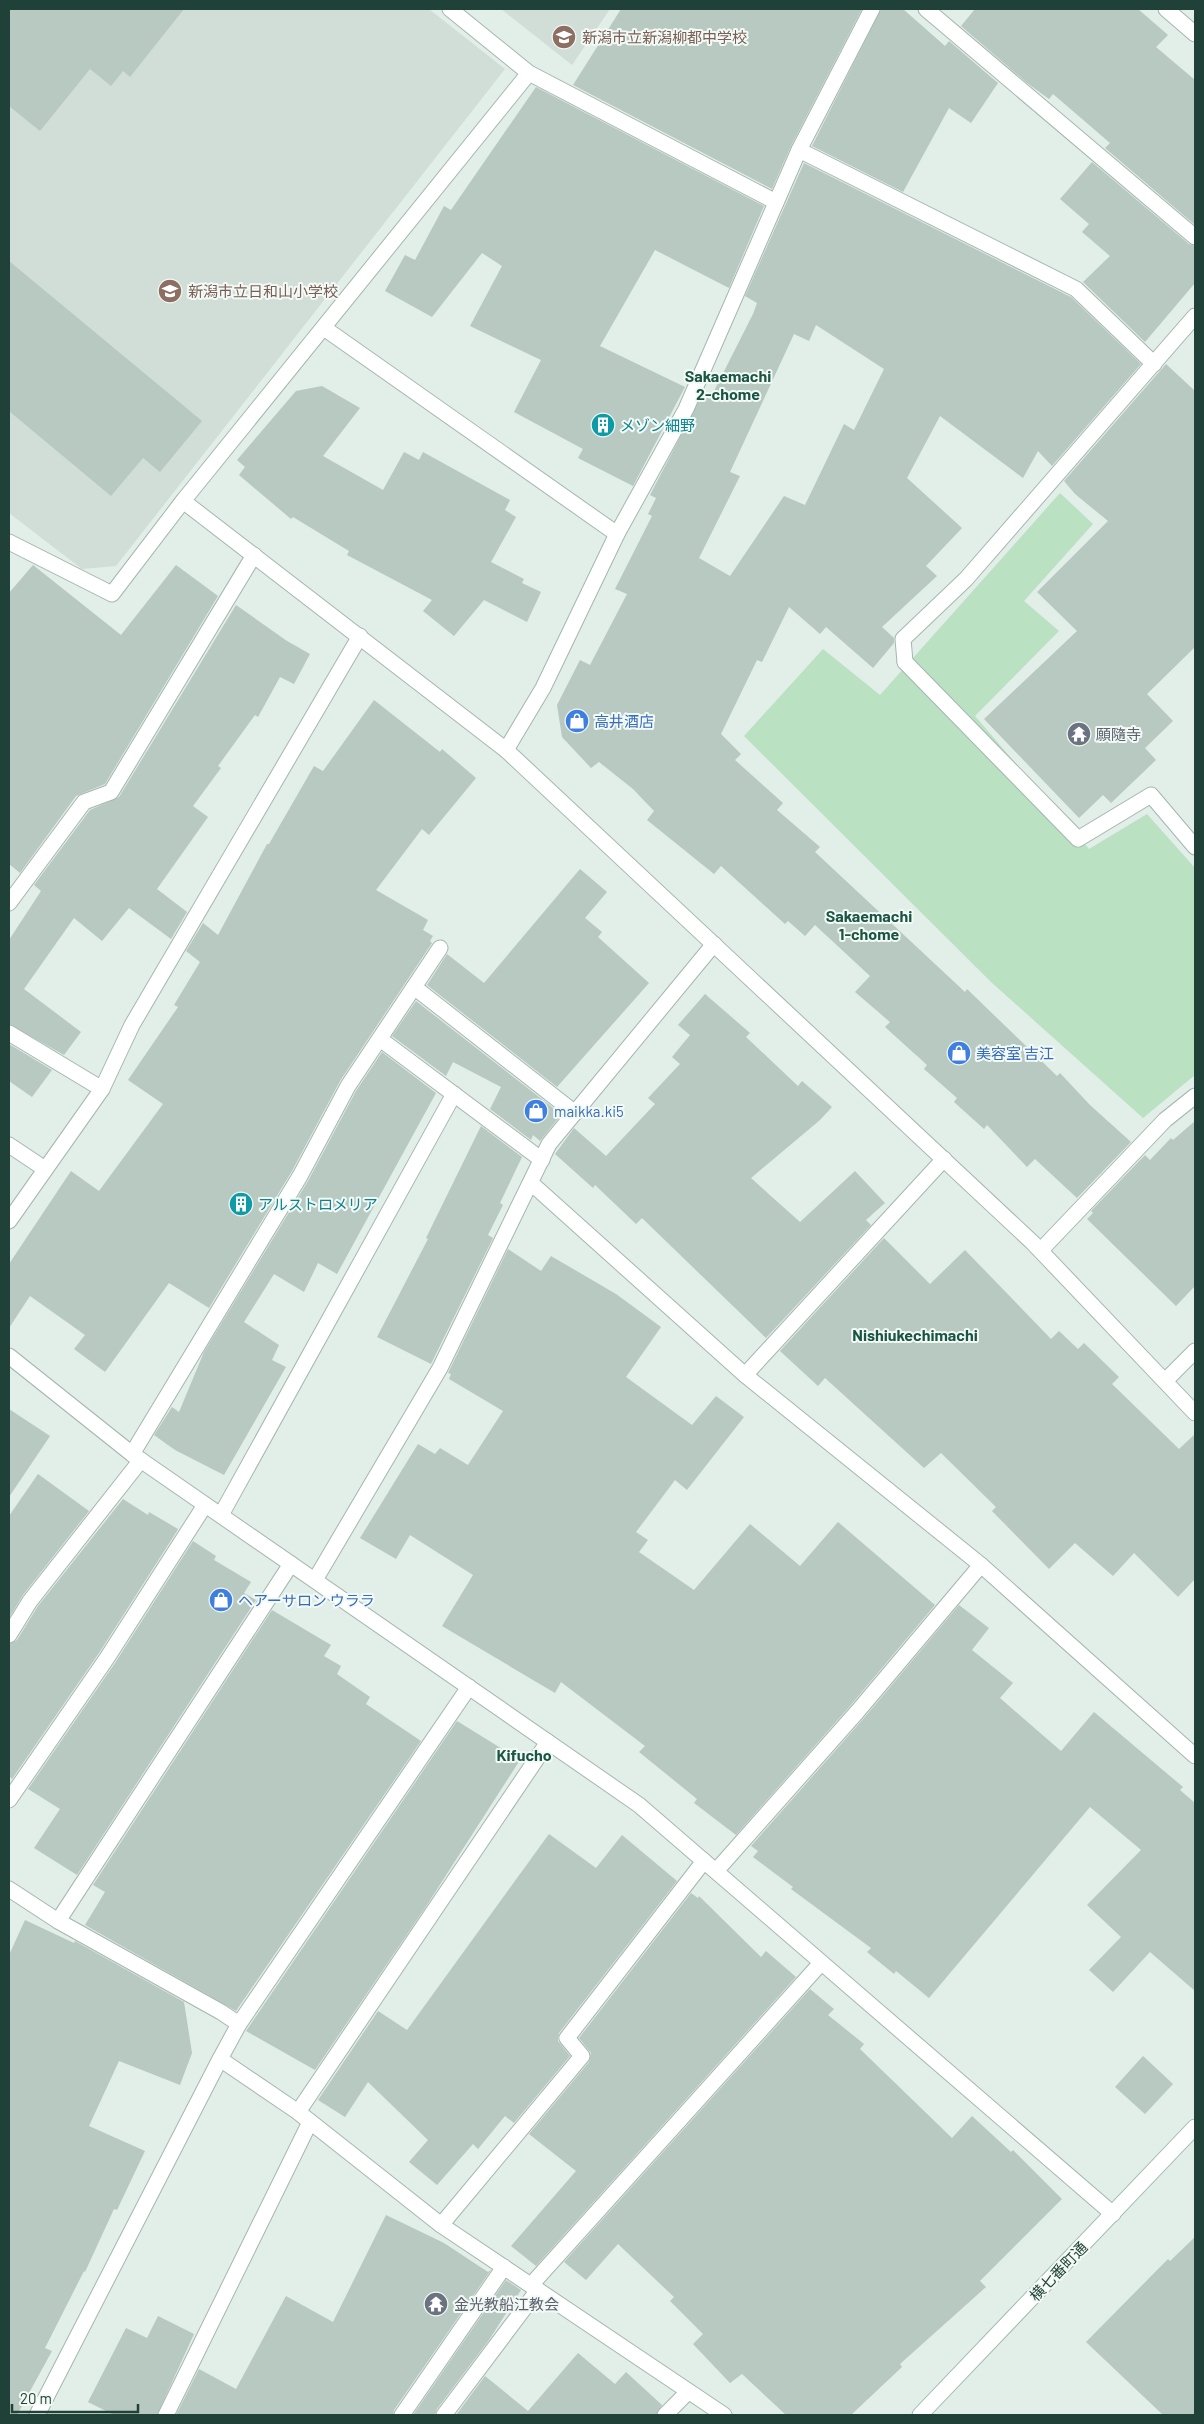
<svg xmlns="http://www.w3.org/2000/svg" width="1204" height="2424" font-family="Barlow,'Noto Sans JP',sans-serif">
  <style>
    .built { fill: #d0ded7 }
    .green { fill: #b9e1c2 }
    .building { fill: #b7c9c1; fill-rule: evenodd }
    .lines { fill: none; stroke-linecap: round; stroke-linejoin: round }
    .lane-casing { stroke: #a4b7af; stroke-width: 17 }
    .street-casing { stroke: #a4b7af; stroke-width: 17 }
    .secondary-casing { stroke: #9fbbb0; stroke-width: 17 }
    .lane { stroke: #fff; stroke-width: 15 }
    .street { stroke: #fff; stroke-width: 15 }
    .secondary { stroke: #fff; stroke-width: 15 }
    .labels { text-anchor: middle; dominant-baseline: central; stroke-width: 4; stroke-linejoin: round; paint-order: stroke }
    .education-label { font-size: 15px; fill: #785e54; stroke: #f3faf6; text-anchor: start }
    .culture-label { font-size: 15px; fill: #0d838f; stroke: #f3faf6; text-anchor: start }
    .shop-label { font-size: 15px; fill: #366cbe; stroke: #f3faf6; text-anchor: start }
    .worship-label { font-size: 15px; fill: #5b616d; stroke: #f3faf6; text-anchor: start }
    .street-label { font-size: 15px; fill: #204137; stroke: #f3faf6 }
    .neighbourhood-label { font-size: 16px; font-weight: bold; fill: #1a5544; stroke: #f3faf6 }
  </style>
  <rect width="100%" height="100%" fill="#e2eee8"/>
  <g class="built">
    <path d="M9,9H429L505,69L116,566L82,569L9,513Z"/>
    <path d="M501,9H610L572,65Z"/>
  </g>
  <path class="green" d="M1060,493L1093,524L1024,601L1059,631L975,716L1089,849L1147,814L1195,868V1075L1143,1118L991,982L744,736L823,649L880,695Z"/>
  <g class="building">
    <path d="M9,9H184L130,77L123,71L111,86L90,69L40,131L9,106Z"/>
    <path d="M621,9H862L791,146L772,189L573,85Z"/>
    <path d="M881,9H903L945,46L949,41L998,83L971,123L949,108L903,192L812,146Z"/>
    <path d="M975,9H1138L1168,35L1156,47L1195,80V225L1105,148L1110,143L1053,94L1049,99L1027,83L961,26Z"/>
    <path d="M536,87L764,206L729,288L655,250L600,346L685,387L633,486L578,458L583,449L514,412L541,360L470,326L502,266L482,253L432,317L385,291L405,255L415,260L444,206L451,210Z"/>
    <path d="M1092,162L1189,244L1195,246V283L1145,342L1083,282L1110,256L1082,232L1089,224L1060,199Z"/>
    <path d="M804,163L1071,297L1141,364L1052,466L1038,451L1023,478L940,416L907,478L962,528L926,566L937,576L882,627L894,638V643L873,668L826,627L820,634L789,607L762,662L757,660L721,734L741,754L735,760L783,803L777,810L820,847L815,852L965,992L967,989L1057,1076L1060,1073L1090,1105L1131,1142L1077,1198L1035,1159L1027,1167L987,1125L984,1129L954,1102L957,1098L924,1069L927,1065L885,1027L890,1022L855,992L870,976L815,925L805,936L788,921L785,924L721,866L714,874L647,820L654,811L633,789L599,762L591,768L562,737L557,705L580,660L590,665L627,594L615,589L652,516L648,514L656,498L650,495L702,395L710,399L753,314L757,303L745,296ZM816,325L884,369L854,430L844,424L805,505L784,496L730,576L699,558L740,476L730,472L794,334L809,341Z"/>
    <path d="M9,261L202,421L160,472L143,458L111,496L9,411Z"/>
    <path d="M1166,364L1195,391V647L1147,694L1173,721L1145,748L1156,760L1111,803L1103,795L1079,818L984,719L1077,631L1037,592L1108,521L1075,494L1064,481Z"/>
    <path d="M322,386L360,408L323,456L383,490L404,452L419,460L423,452L510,500L505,510L516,517L491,562L524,579L522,583L541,592L527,622L484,600L454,636L423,611L432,600L347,555L349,551L293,517L291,519L239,475L245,467L237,460L296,391Z"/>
    <path d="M33,565L121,635L176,565L218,596L105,784L76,796L20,873L9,864V593Z"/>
    <path d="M236,605L287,641L310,654L294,684L280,677L258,717L255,715L218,766L221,768L193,806L208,817L157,889L187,912L171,939L129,908L102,941L74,918L24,989L81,1032L64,1055L9,1024V940L41,891L34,885L90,810L119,797Z"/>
    <path d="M374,700L440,752L442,749L476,778L429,835L422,829L376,890L428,920L423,930L433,936L430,941L432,943L340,1081L292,1171L209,1308L169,1283L105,1372L74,1349L85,1335L30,1296L9,1328V1264L71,1171L99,1191L163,1104L128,1080L178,1007L174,1005L200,962L186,951L203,923L218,935L267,844H269L314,766L323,771Z"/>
    <path d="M580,869L607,892L585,918L602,932L598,937L649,983L557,1087L427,985L447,954L484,983Z"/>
    <path d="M705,994L750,1033L746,1037L798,1086L802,1081L832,1107L820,1120L751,1178L800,1222L855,1171L885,1203L866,1220L871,1225L766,1338L642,1218L636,1224L595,1185L593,1188L555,1154L574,1128L606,1156L655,1104L648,1098L680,1064L672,1057L690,1035L678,1025Z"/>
    <path d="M416,1001L552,1107L560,1116L540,1141L533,1135L531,1140L490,1109L501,1087L453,1062L446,1076L392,1036Z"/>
    <path d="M9,1044L52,1070L32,1097L9,1081Z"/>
    <path d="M382,1052L436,1093L337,1274L318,1263L304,1292L274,1274L244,1322L279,1345L272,1360L286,1367L224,1475L175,1450L154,1435L172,1407L179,1412L204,1352L308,1181L356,1091Z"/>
    <path d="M1195,1121V1286L1176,1306L1087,1219L1093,1213L1091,1211L1145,1155L1150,1160L1171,1138L1173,1140Z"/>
    <path d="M481,1126L522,1157L500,1203L503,1205L488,1235L493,1238L431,1364L377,1337L428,1239L426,1238Z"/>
    <path d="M884,1238L930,1284L965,1250L1051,1339L1059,1331L1078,1349L1084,1343L1119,1377L1112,1384L1179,1449L1195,1434V1579L1178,1597L1134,1553L1113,1576L1075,1543L1049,1569L992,1511L996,1507L941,1453L924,1468L825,1378L818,1386L780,1351Z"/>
    <path d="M508,1249L541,1271L551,1256L616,1294L661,1327L626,1377L692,1425L716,1396L744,1417L687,1490L675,1480L636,1532L648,1540L639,1552L694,1590L750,1524L800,1566L838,1522L935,1605L850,1706L736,1835L694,1803L697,1799L639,1752L645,1746L561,1682L555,1693L442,1626L473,1575L410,1535L396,1559L360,1538L418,1444L435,1454L440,1448L468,1465L503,1411L449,1379L451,1374L448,1373Z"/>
    <path d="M9,1409L50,1436L9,1497Z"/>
    <path d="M38,1474L89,1511L23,1595L9,1618V1516Z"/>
    <path d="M123,1499L148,1515L149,1512L178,1529L177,1531L99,1653L12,1779L9,1776V1644L17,1640L38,1606Z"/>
    <path d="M193,1541L216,1556L214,1560L251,1582L244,1593L256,1600L77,1875L34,1848L60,1809L28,1789L115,1663Z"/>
    <path d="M959,1605L989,1628L972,1650L1013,1683L1000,1698L1061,1751L1094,1712L1183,1787L1180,1790L1195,1803V1991L1150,1952L1113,1992L1089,1970L1121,1937L1087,1905L1141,1850L1090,1807L929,1998L896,1971L894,1974L867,1952L871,1948L791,1889L793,1887L753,1857L758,1851L751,1846L864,1718Z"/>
    <path d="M272,1610L331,1645L324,1656L341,1666L337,1674L370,1697L366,1704L421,1741L236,2011L85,1925L105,1892L93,1885Z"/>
    <path d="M457,1721L520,1760L425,1908L315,2070L246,2031Z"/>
    <path d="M549,1834L596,1868L622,1835L677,1881L559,2033L558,2041L570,2056L514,2123L505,2116L478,2149L473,2144L437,2185L409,2162L428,2140L368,2082L345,2117L318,2100L378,2011L407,2030Z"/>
    <path d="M691,1893L698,1898L699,1896L761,1957L766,1951L796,1977L536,2266L511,2246L576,2171L529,2134L589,2062L591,2053L579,2038Z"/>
    <path d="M25,1920L74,1943L75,1941L184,2002L192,2053L180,2085L119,2061L89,2126L145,2151L117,2210L114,2209L85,2272L84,2271L45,2348L52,2351L17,2415H9V1955Z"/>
    <path d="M810,1989L834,2009L828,2015L864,2044L860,2049L952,2138L972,2116L1011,2152L1013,2150L1062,2199L980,2281L986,2287L900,2364L902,2367L851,2415H786L742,2374L730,2383L693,2344L703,2334L670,2301L674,2297L618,2244L586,2280L564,2262Z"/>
    <path d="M1143,2056L1173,2084L1145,2114L1115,2087Z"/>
    <path d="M386,2215L444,2243L488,2272L491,2270L394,2410L393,2415H176L199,2369L236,2389L286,2296L333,2322Z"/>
    <path d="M1195,2237V2415H1163L1086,2342L1168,2259L1170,2261Z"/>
    <path d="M506,2280L521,2290L489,2340L437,2409L435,2415H413Z"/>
    <path d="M158,2316L194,2334L157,2415H114L88,2402L126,2328L147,2338Z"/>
    <path d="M578,2353L615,2384L626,2372L662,2405L656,2415H456L485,2376L528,2411Z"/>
  </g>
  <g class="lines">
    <g class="lane-casing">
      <g id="lane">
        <path d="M926,9L1195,237"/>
        <path d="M799,150L1076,289L1154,364"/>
        <path d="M905,662L1078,839L1151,795L1195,847"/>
        <path d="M9,903L84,802L111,792L254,555"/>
        <path d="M414,987L575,1113"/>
        <path d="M9,1033L102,1089"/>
        <path d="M380,1039L542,1160"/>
        <path d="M9,1145L45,1169"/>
        <path d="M1041,1250L1165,1120L1195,1096"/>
        <path d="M745,1375L944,1159"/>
        <path d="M1165,1381L1195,1351"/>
        <path d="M132,1454L300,1176L348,1086L440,948"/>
        <path d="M221,1515L454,1094"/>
        <path d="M9,1635L30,1601L141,1460"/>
        <path d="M9,1800L107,1658L205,1505"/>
        <path d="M239,2024L469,1687"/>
        <path d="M298,2112L548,1742"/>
        <path d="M441,2225L582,2056L567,2038L704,1861"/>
        <path d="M166,2415L310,2122"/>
        <path d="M402,2415L504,2267"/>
        <path d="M444,2415L538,2290"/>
        <path d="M665,2415L688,2392"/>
      </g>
    </g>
    <g class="street-casing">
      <g id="street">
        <path d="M450,9L529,73L776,202"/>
        <path d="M1166,9L1195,34"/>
        <path d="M324,328L617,534"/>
        <path d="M183,501L506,750L1033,1243L1195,1413"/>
        <path d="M9,542L112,594L183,501L529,73"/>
        <path d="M905,662L903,639L966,579L1195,316"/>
        <path d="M506,750L543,688L617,534L686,409L799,150L872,9"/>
        <path d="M531,1183L745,1375L981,1565L1195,1756"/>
        <path d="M9,1221L102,1089L132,1025L360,636"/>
        <path d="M9,1356L132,1454L639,1805L1113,2214"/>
        <path d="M315,1580L440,1368L549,1144L714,944"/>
        <path d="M716,1871L857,1712L981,1565"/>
        <path d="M9,1889L58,1921L221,2012L239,2024L220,2059L298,2112L441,2225L724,2415"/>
        <path d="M58,1921L291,1564"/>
        <path d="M531,2285L821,1963"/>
        <path d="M37,2415L220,2059"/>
      </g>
    </g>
    <g class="secondary-casing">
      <path id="secondary" d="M920,2415L1195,2127"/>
    </g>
    <use href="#lane" class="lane"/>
    <use href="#street" class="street"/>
    <use href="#secondary" class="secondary"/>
  </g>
  <defs>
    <g id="school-disc" transform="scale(1.25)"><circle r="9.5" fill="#8d6e63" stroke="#f3faf6"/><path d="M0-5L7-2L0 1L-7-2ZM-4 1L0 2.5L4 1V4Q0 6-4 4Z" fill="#fff"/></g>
    <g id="building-disc" transform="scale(1.25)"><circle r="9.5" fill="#0f9aa8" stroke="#f3faf6"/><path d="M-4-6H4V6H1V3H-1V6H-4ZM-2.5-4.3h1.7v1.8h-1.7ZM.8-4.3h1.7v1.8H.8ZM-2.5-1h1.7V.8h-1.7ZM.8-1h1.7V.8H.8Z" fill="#fff"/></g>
    <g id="shop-disc" transform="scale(1.25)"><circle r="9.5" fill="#3f7fe0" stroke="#f3faf6"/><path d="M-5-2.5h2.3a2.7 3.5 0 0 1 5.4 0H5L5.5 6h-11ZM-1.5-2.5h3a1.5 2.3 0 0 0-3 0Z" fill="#fff"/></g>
    <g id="temple-disc" transform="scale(1.25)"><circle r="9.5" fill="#6b7280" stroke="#f3faf6"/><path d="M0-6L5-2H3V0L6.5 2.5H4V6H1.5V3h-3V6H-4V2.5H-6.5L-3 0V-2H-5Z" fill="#fff"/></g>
  </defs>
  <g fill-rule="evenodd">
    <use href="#school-disc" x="564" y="37"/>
    <use href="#school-disc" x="170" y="291"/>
    <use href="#building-disc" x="603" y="425"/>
    <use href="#shop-disc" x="577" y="721"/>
    <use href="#temple-disc" x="1079" y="734"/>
    <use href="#shop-disc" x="959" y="1053"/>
    <use href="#shop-disc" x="536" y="1111"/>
    <use href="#building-disc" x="241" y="1204"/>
    <use href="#shop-disc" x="221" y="1600"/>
    <use href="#temple-disc" x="436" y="2304"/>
  </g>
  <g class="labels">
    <g class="education-label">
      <text x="582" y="37">新潟市立新潟柳都中学校</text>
      <text x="188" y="291">新潟市立日和山小学校</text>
    </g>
    <g class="culture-label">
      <text x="620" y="425">メゾン細野</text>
      <text x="258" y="1204">アルストロメリア</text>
    </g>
    <g class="shop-label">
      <text x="594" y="721">高井酒店</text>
      <text x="976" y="1053">美容室 吉江</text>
      <text x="554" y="1111">maikka.ki5</text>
      <text x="238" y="1600">ヘアーサロン ウララ</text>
    </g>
    <g class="worship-label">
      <text x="1096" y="734">願隨寺</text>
      <text x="454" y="2304">金光教船江教会</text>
    </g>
    <g class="street-label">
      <text transform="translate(1058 2271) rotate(-46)">横七番町通</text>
    </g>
    <g class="neighbourhood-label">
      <text x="728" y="375">Sakaemachi<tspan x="728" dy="18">2-chome</tspan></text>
      <text x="869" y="915">Sakaemachi<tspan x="869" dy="18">1-chome</tspan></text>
      <text x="915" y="1334">Nishiukechimachi</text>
      <text x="524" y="1754">Kifucho</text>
    </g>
  </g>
  <rect width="1204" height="2424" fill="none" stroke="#204137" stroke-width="20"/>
  <path d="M12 2404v8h126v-8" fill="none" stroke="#204137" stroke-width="2.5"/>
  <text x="20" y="2404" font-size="15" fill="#204137" stroke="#f3faf6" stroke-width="4" paint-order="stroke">20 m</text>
</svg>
